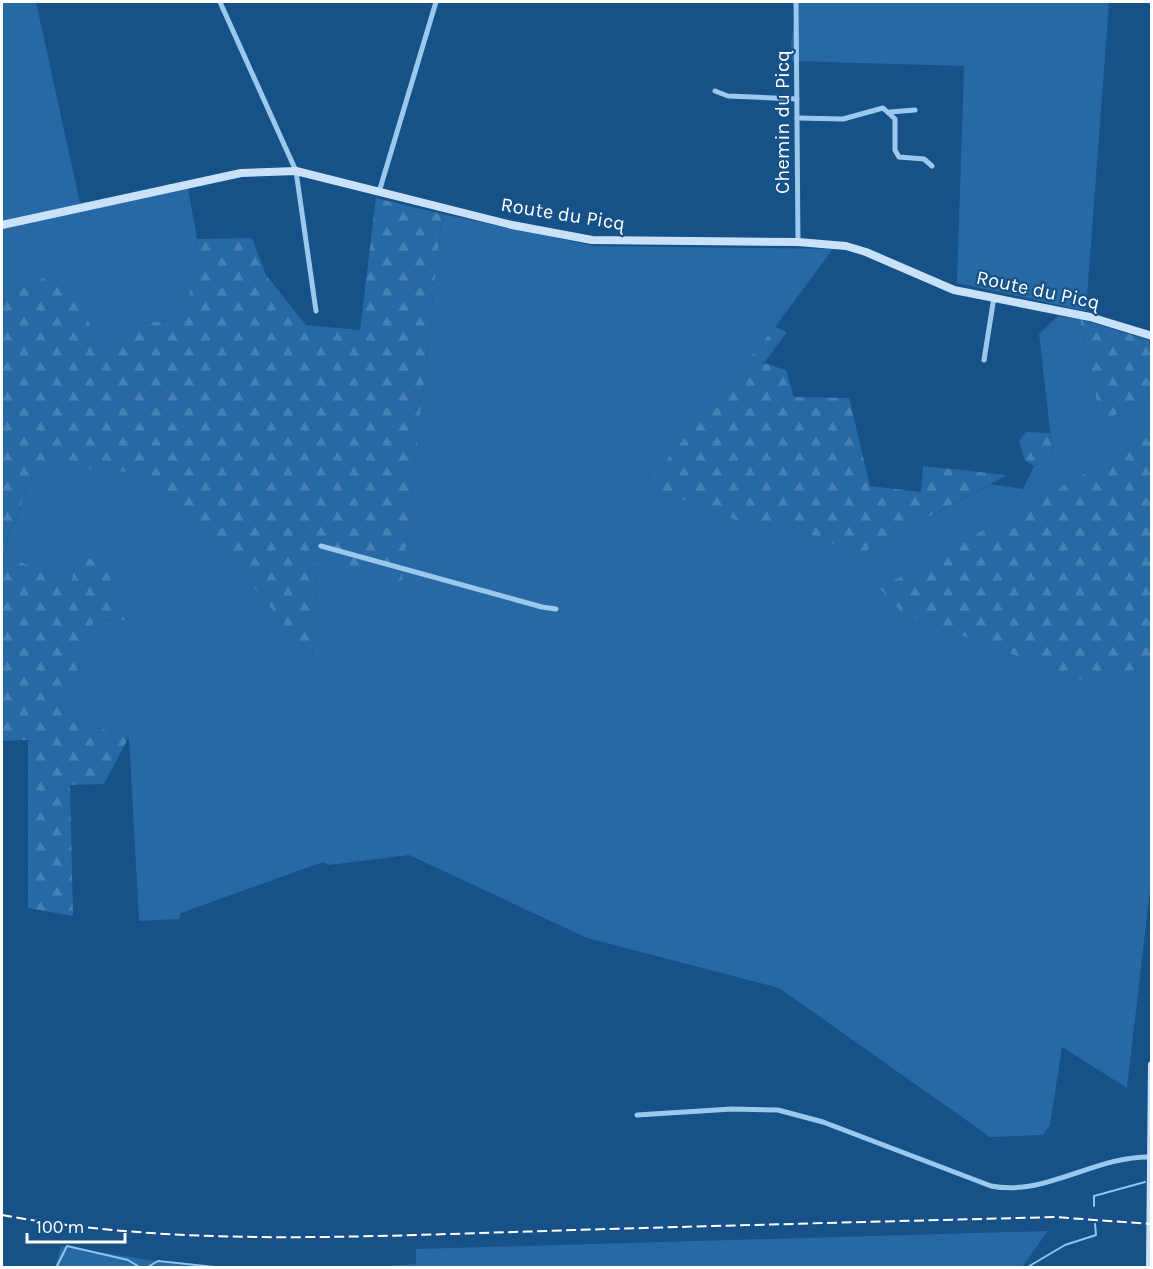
<svg xmlns="http://www.w3.org/2000/svg" width="1153" height="1269" font-family="Karla,sans-serif">
  <style>
    .green { fill: #2669a5 }
    .forest { fill: url(#forest-firs) }
    .lines { fill: none; stroke-linecap: round; stroke-linejoin: round }
    .stream { stroke: #8ec4f1; stroke-width: 2 }
    .street { stroke: #9cc8ee; stroke-width: 5 }
    .secondary { stroke: #c9e2fa; stroke-width: 8 }
    .rail { stroke: #fff; stroke-width: 2; stroke-dasharray: 10 4.5; stroke-linecap: butt }
    .labels { text-anchor: middle; dominant-baseline: central; stroke-width: 4.5; stroke-linejoin: round; paint-order: stroke }
    .street-label { font-size: 20px; fill: #fff; stroke: #165187 }
  </style>
  <defs>
    <pattern id="forest-firs" width="22" height="20" patternUnits="userSpaceOnUse" patternTransform="scale(1.5)"><rect width="22" height="20" fill="#2669a5"/><path d="M5 1l3.5 6h-7zM16 11l3.5 6h-7z" fill="#4780b2"/></pattern>
  </defs>
  <rect width="100%" height="100%" fill="#165187"/>
  <g class="green">
    <path d="M2,2H36L80,203L188,188L197,239L186,317L129,326L105,354L5,295L2,306Z"/>
    <path d="M797,2H1109L1086,311L957,283L964,66L792,61L791,45Z"/>
    <path d="M442,214L595,246L833,249L775,327L641,493L696,502L773,537L785,523L858,555L991,484L1023,489L1034,466L1053,457L1039,334L1058,316L1080,319L1101,422L1151,398V436L881,588L1130,672L1151,660V881L1127,1088L1062,1047L1050,1125L1043,1135L990,1137L779,988L587,938L409,855L329,865L323,862L181,913L179,919L139,921L129,737L62,717L94,621L126,620L78,553L71,584L2,555L36,465L128,471L212,536L312,657L318,557L402,581Z"/>
    <path d="M1048,1231L1022,1267H365L416,1264V1249Z"/>
    <path d="M61,1246L193,1267H55Z"/>
  </g>
  <g class="forest">
    <path d="M376,198L442,214L402,582L318,557L312,658L212,536L128,472L36,465L2,554L71,584L78,552L106,567L126,620L94,621L62,717L129,737L104,784L70,785L73,916L28,908V740L2,741V306L5,295L62,270L105,354L129,326L186,317L197,239L252,238L266,275L306,325L360,330Z"/>
    <path d="M1080,319L1151,341V398L1101,422Z"/>
    <path d="M775,327L787,332L764,363L786,370L794,397L849,398L870,486L921,492L923,466L1007,475L858,555L785,523L773,537L696,502L640,493Z"/>
    <path d="M1026,432L1050,433L1053,457L1034,466L1025,461L1019,441Z"/>
    <path d="M1151,436V660L1130,672L1088,682L903,614L880,588Z"/>
  </g>
  <g class="lines">
    <g class="stream">
      <path d="M1094,1206V1196L1145,1182"/>
      <path d="M56,1268L67,1246L128,1260L141,1268"/>
      <path d="M146,1268L158,1261L224,1268"/>
      <path d="M1026,1268L1065,1245L1096,1235L1095,1224"/>
    </g>
    <g class="street">
      <path d="M220,2L296,171L316,311"/>
      <path d="M796,2L798,242"/>
      <path d="M715,91L728,96L797,99"/>
      <path d="M890,112L915,110"/>
      <path d="M797,118L843,119L883,108L895,119V150L899,157L924,159L932,166"/>
      <path d="M379,192L436,2"/>
      <path d="M984,360L994,297"/>
      <path d="M321,546L542,607L556,609"/>
      <path d="M637,1115L732,1109L778,1110L823,1122L991,1186C1045,1197 1096,1155 1152,1157"/>
    </g>
    <g class="secondary">
      <path d="M2,225L241,173L296,171L512,225L592,240L798,242L846,246L866,252L954,290L1090,317L1152,336"/>
      <path d="M1150,1268L1152,1065"/>
    </g>
    <path class="rail" d="M2,1215C171,1246 343,1237 514,1232C694,1226 874,1222 1054,1217L1152,1224"/>
  </g>
  <g class="labels">
    <g class="street-label">
      <text transform="translate(782 122) rotate(-90)">Chemin du Picq</text>
      <text transform="translate(563 214) rotate(9)">Route du Picq</text>
      <text transform="translate(1038 290) rotate(12)">Route du Picq</text>
    </g>
  </g>
  <rect width="1153" height="1269" fill="none" stroke="#ffffff" stroke-width="6"/>
  <path d="M27 1233v9h98v-9" fill="none" stroke="#ffffff" stroke-width="3"/>
  <text x="36" y="1233" font-size="18" fill="#ffffff" stroke="#165187" stroke-width="4.5" paint-order="stroke">100 m</text>
</svg>
